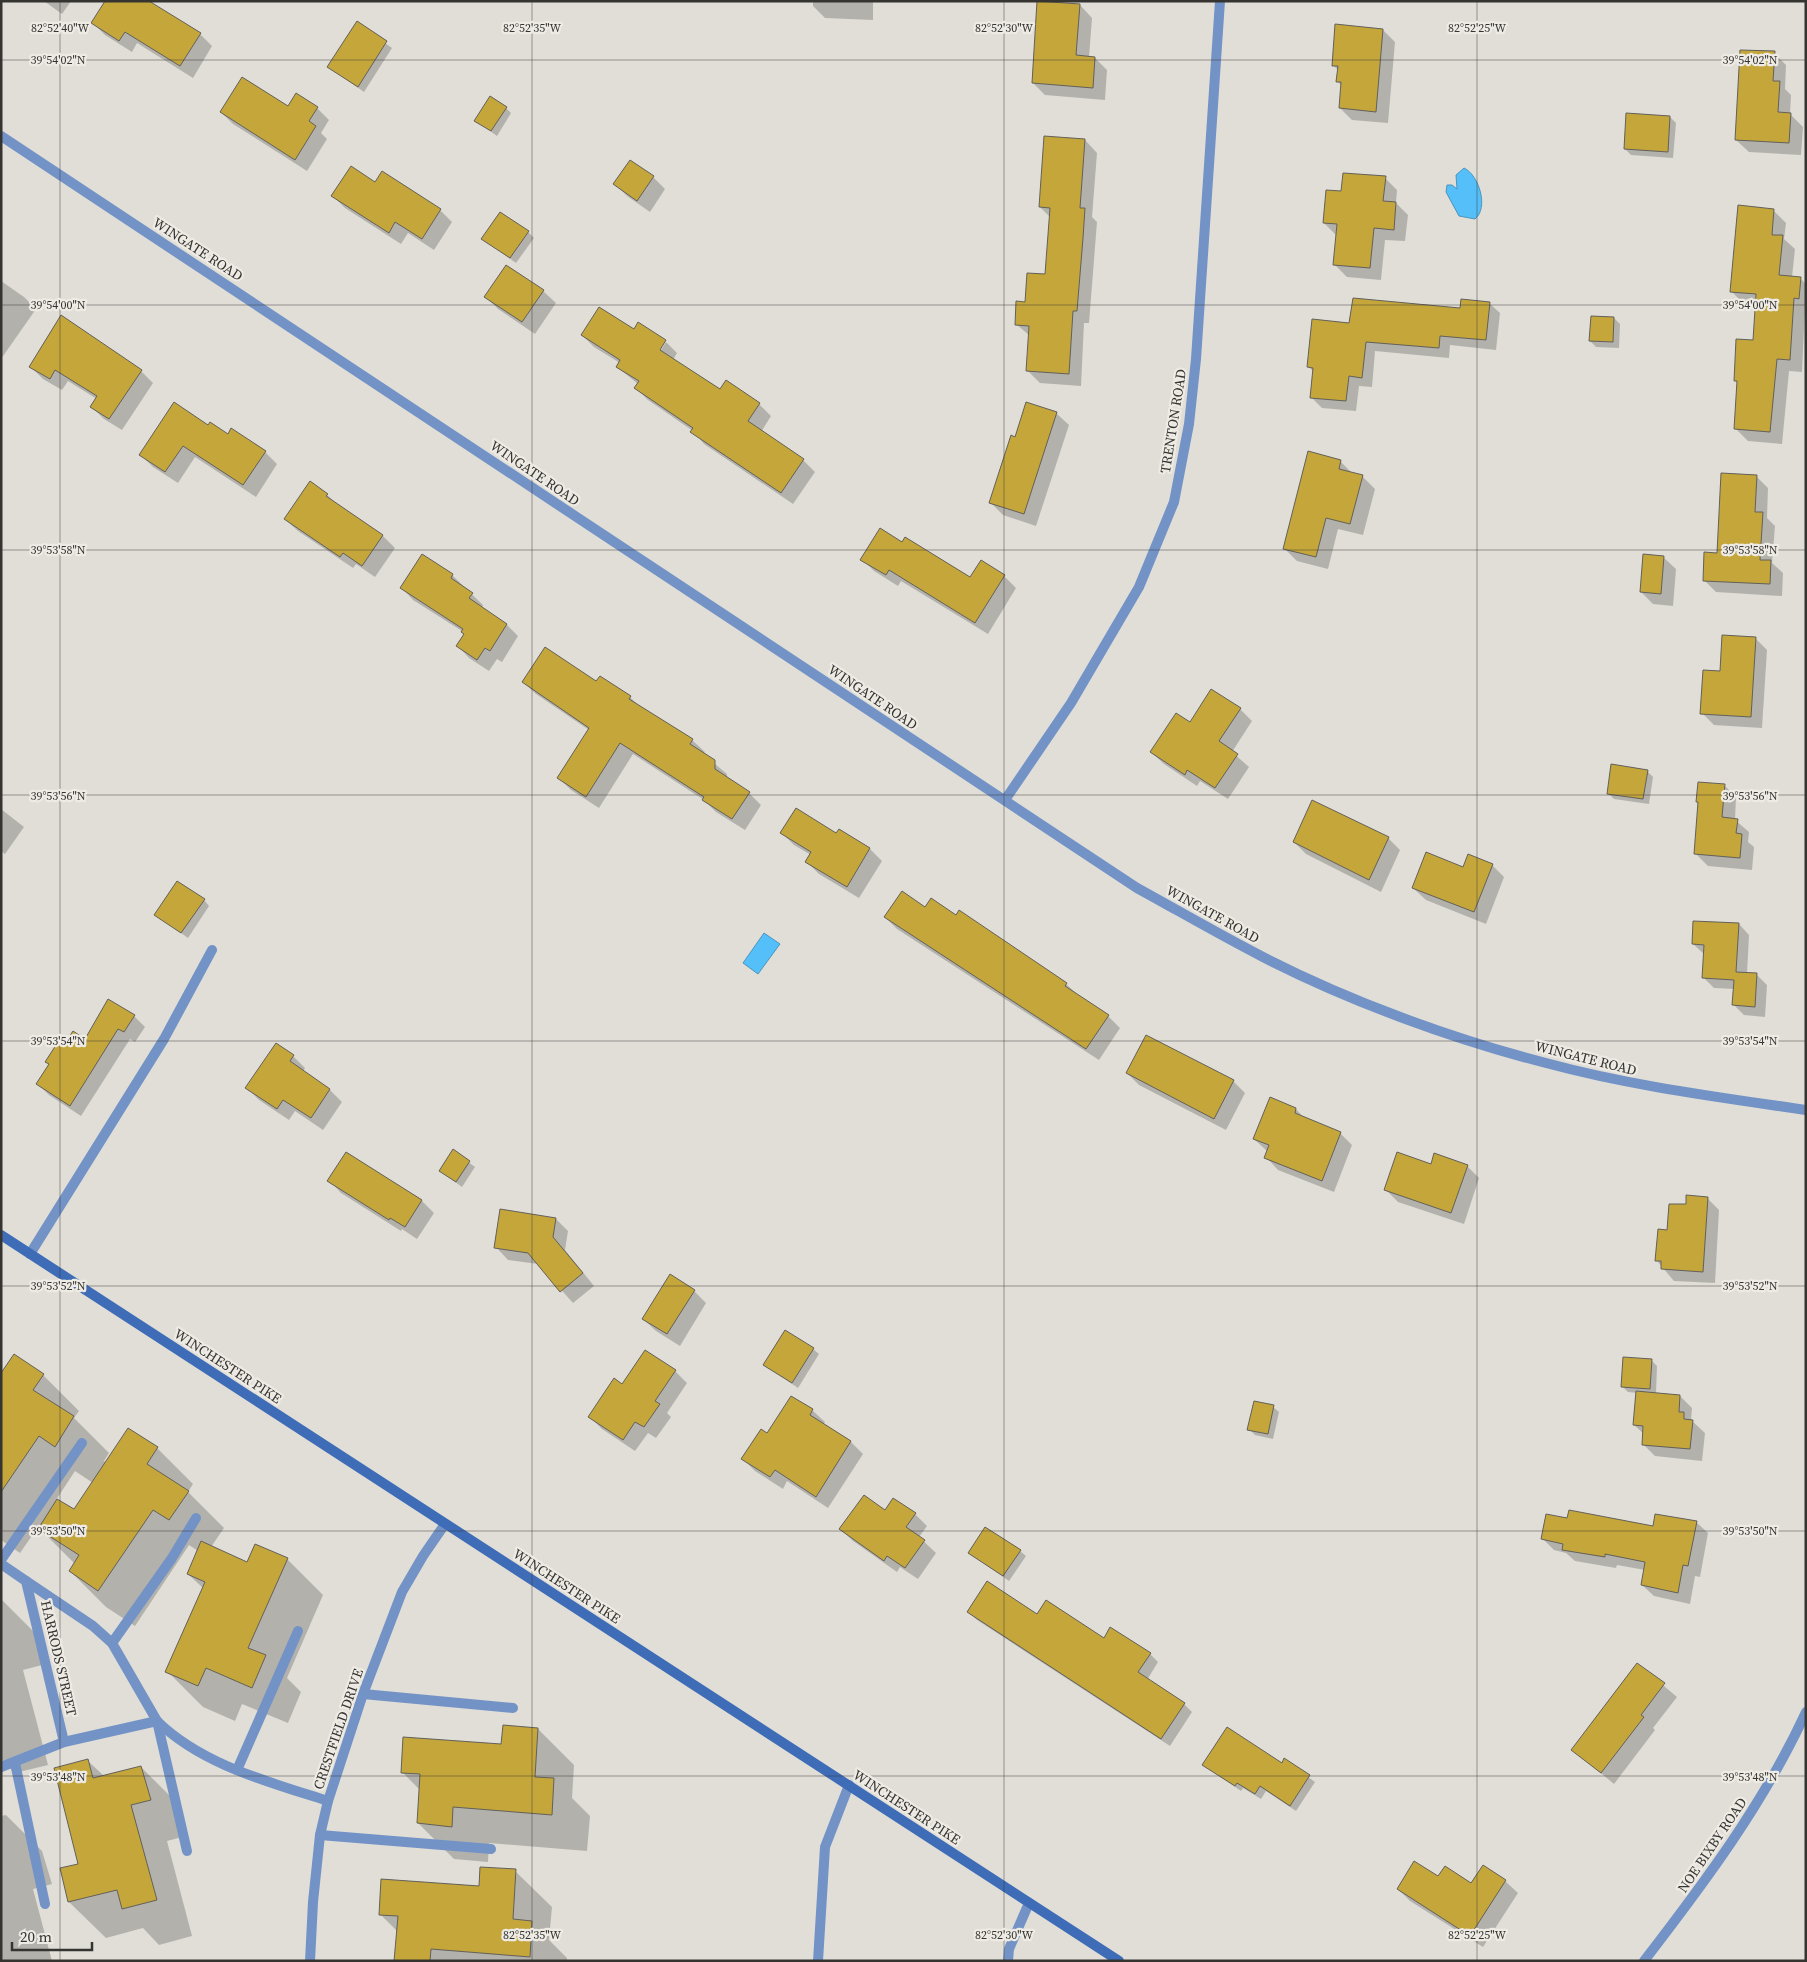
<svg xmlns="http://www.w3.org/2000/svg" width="1807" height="1962" font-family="'Source Serif 4',serif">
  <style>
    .water { fill: #54bff9; stroke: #4b95bd }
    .shadow { fill: #0003; fill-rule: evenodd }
    .building { fill: #c4a63a; stroke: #62605a }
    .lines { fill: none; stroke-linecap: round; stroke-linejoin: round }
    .service { stroke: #7393c6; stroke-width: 10 }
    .minor { stroke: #7393c6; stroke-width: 10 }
    .tertiary { stroke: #7393c6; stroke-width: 10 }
    .secondary { stroke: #3e6cb7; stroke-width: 10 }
    .ticks { fill: none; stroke: #353431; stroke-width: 1; stroke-opacity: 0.45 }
    .labels { text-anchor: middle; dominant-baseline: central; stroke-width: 4.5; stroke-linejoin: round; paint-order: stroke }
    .street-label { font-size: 14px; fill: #353431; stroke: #eeebe5 }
    .ticks-label { font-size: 12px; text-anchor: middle; fill: #353431; stroke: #eeebe5; stroke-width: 4.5; stroke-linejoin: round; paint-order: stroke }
  </style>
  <rect width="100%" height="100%" fill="#e0ded7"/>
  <g class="water">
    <path d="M1464,168C1479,175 1489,208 1475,219L1459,216L1446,192L1447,185H1452L1457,189L1456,175Z"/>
    <path d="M764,933L780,944L758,974L743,963Z"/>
  </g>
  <g class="shadow">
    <path d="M44,1H71L62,14Z"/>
    <path d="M813,1H873V20L825,18L813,6Z"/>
    <path d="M1080,5L1092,18L1089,57L1095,58L1107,70L1105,100L1045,95L1033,83Z"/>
    <path d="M93,23L200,34L212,46L193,78L137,43L132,52L105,35Z"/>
    <path d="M357,23L392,48L364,92L329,67Z"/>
    <path d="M1383,30L1395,42L1388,123L1352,120L1340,108L1342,86L1337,81L1338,70L1333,65Z"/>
    <path d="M1774,53L1786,65L1785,89L1791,95L1790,114L1803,127L1801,155L1749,152L1736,140Z"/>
    <path d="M289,107L317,108L329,120L321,133L327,139L307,171L233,124L221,112Z"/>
    <path d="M506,108L511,113L497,136L476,121Z"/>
    <path d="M1670,117L1676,123L1673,158L1631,155L1625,149Z"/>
    <path d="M1085,140L1097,153L1092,217L1097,222L1089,323H1084L1081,386L1040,383L1028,371L1030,336L1016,324L1027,303L1046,275L1050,217L1040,207Z"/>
    <path d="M653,177L665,189L650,212L627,196L615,184Z"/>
    <path d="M1385,178L1397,190L1396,203L1408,215L1405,241L1385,240L1381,280L1347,277L1335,265L1336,235L1324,223L1342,192Z"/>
    <path d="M375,183L440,210L452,222L434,250L408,233L401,244L345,208L333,196Z"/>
    <path d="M1774,211L1786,223L1784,239L1795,249L1792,277L1800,278L1806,284L1802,372L1789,371L1782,444L1748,441L1736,429L1739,384L1735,380L1754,341L1757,305L1743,303L1731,291Z"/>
    <path d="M528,232L534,238L516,263L483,239Z"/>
    <path d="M506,266L543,291L556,303L535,334L498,309L486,297Z"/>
    <path d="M1,281L24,297L36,309L1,359Z"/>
    <path d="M1489,303L1500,313L1496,350L1450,345L1449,358L1375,351L1372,387L1359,386L1356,411L1322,408L1311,397L1314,372L1309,367L1350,324L1461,309Z"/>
    <path d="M1614,318L1620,324L1619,348L1596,347L1590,341Z"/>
    <path d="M634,331L666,342H663L658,355L666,342L677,353L673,360L720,391L759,404L771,416L761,432L803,460L815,472L793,504L704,444L693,431L648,400L636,388L638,384L617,367L620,363L594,347L582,335Z"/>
    <path d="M31,367L141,371L153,383L122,430L104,419L92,407L97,399L68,381L62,390L43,379Z"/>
    <path d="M1056,413L1069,425L1036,526L1003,515L991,503L1016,438Z"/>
    <path d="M209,427L228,435L232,430L265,452L277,464L256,497L195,457L178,483L153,467L141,455Z"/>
    <path d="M1340,461L1352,473L1362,476L1375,489L1363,535L1338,529L1328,569L1297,561L1285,549Z"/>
    <path d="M1756,476L1768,488L1767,518L1775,526L1772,563L1783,573L1782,596L1716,592L1704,580Z"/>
    <path d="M327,495L338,505L383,536L395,548L375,577L356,564L353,568L298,531L285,519Z"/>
    <path d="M903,544L971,579L1004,576L1016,588L988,634L901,581L898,586L874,571L862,559Z"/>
    <path d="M1663,557L1676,569L1673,606L1653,604L1641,592Z"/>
    <path d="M452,575L483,605L482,608L506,624L518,636L502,662L497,659L489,671L469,658L458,646L465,635L462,631L413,600L402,588Z"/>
    <path d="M1755,638L1767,650L1762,728L1714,725L1702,713L1721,673Z"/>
    <path d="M523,682L596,683L630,697L641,708L692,740L705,752L703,754L727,774V778L749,793L761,805L745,830L716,812L704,800L633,754L599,808L571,790L559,778L589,730L536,694Z"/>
    <path d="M1240,709L1252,721L1232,752L1249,767L1228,799L1200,781L1197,786L1164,764L1151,752L1190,724Z"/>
    <path d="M1647,771L1653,777L1649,804L1614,799L1608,793Z"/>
    <path d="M1724,785L1736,797L1735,820L1749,832L1748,842L1754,847L1752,870L1708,866L1696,854Z"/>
    <path d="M1,809L24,827L5,854L1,851Z"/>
    <path d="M839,830L870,849L882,861L859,898L819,874L807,862L811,855L794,845L782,833L836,835Z"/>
    <path d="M1388,838L1400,850L1381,892L1306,854L1294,842Z"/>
    <path d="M1492,865L1504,877L1486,924L1426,900L1413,888L1464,868Z"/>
    <path d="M204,900L209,906L188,938L156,915Z"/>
    <path d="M926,908L957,917L960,912L1066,984L1079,996L1108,1016L1120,1028L1099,1060L897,929L885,917Z"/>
    <path d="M1739,924L1749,935L1747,974H1756L1767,985L1765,1017L1744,1015L1733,1004L1734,989L1714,988L1704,978V954L1693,944Z"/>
    <path d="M134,1016L145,1027L135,1042L130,1039L81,1116L49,1095L38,1084L64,1048L85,1041Z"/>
    <path d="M293,1056L305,1068L303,1072L330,1090L342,1102L323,1130L295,1111L289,1120L259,1100L247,1088Z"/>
    <path d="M1127,1073L1233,1081L1245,1093L1226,1130L1139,1085Z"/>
    <path d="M1296,1109L1305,1119L1340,1133L1352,1145L1334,1192L1278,1170L1266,1157L1268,1152L1254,1139Z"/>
    <path d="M453,1151L475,1167L462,1187L440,1171Z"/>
    <path d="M346,1154L422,1201L434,1213L417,1239L402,1229L401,1231L341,1193L329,1180Z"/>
    <path d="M1432,1165L1467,1166L1479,1178L1464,1224L1398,1202L1386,1190Z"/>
    <path d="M1707,1198L1719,1210L1715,1283L1674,1281L1657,1261L1669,1231L1687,1206Z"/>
    <path d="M556,1219L568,1231L565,1250L594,1286L573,1303L538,1264L508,1260L496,1247Z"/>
    <path d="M694,1291L706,1303L680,1346L656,1331L643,1319Z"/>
    <path d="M813,1349L819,1354L798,1388L764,1365Z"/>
    <path d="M1652,1361L1657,1366L1656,1394L1680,1396L1692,1408L1691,1420L1705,1433L1702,1461L1655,1456L1643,1444L1644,1434L1634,1425L1638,1393L1628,1392L1622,1386Z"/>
    <path d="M675,1371L687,1383L667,1413L671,1417L656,1438L648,1433L635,1451L602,1429L590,1417L622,1385Z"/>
    <path d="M1,1375H43L79,1411L74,1418L109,1453L104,1461L106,1463L128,1430L157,1448L193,1484L188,1492L224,1528L211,1547L248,1563L287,1559L323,1595L287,1678L301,1692L288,1723L242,1704L235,1721L203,1707L167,1671L204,1589L188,1574L198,1551L189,1545L135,1626L106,1607L70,1571L75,1564L38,1527L20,1553L1,1540ZM75,1471L93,1483L74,1511L56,1500Z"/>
    <path d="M792,1397L812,1410L825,1422L823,1425L851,1442L863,1454L828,1508L787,1481L783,1489L755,1471L743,1459L768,1435Z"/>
    <path d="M1273,1407L1279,1412L1273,1439L1255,1435L1249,1429Z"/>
    <path d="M886,1512L915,1514L927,1526L919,1537L936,1553L918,1579L900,1567L897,1572L853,1541L841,1529Z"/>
    <path d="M1696,1522L1708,1533L1700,1577L1695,1576L1690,1604L1654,1596L1642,1585L1645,1570L1617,1565L1616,1568L1575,1561L1566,1553L1554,1550L1542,1538Z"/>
    <path d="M1020,1551L1026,1556L1009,1581L969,1553Z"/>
    <path d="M1,1599L34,1632L42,1665L23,1670L48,1765L15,1773L1,1759Z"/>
    <path d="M968,1612L1037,1615L1150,1654L1158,1662L1147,1680L1184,1704L1192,1712L1170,1746L977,1620Z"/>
    <path d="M1638,1664L1677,1697L1653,1728L1655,1730L1614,1784L1573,1750Z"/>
    <path d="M538,1729L574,1765L572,1798L590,1816L587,1851L489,1843L488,1862L454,1859L418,1823L420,1790L402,1772L502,1746Z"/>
    <path d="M1285,1760L1315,1782L1296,1811L1266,1791L1261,1799L1243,1788L1241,1791L1203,1765L1282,1764Z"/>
    <path d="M88,1761L104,1776L141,1767L177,1803L186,1836L167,1841L192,1936L159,1945L143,1928L106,1938L69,1902L61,1869L80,1865Z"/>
    <path d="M6,1815L42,1851L52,1884L33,1889L52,1961H1V1816Z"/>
    <path d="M515,1871L552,1907L549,1940L567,1958V1961H396L398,1932L380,1914L480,1887Z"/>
    <path d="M1439,1878L1472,1885L1505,1881L1518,1893L1483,1947L1410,1901L1398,1889Z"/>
  </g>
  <g class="building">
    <path d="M105,1H149L201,33L180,66L125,32L119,41L91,23Z"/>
    <path d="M1037,1L1080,4L1076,55L1095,57L1093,88L1032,83Z"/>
    <path d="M357,21L387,41L358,87L327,67Z"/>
    <path d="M1335,24L1383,29L1376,112L1339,108L1341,82H1336L1338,66H1332Z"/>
    <path d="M1740,50L1775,51L1773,81H1780L1778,112L1791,113L1789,143L1735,140Z"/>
    <path d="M242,77L288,106L296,93L318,107L309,121L316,126L295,160L220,112Z"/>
    <path d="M490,96L507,107L491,131L474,121Z"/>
    <path d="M1626,113L1670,116L1668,152L1624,149Z"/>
    <path d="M1044,136L1085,139L1080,208H1085L1083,238L1077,311H1073L1069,374L1026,371L1029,326L1015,325L1016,301L1025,302L1027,273L1045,274L1050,208L1039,207Z"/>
    <path d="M630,160L654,176L637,201L613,184Z"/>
    <path d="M351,166L375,182L382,171L441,209L422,239L395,222L389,233L331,196Z"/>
    <path d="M1343,173L1386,176L1383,201L1396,202L1394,230L1374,228L1370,268L1333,265L1337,224L1323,223L1326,190L1341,191Z"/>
    <path d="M1738,205L1774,209L1772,235H1783L1779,275L1801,277L1799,299L1794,298L1790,360L1777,359L1770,432L1734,429L1737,381H1734L1736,339L1753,340L1756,294L1730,292Z"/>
    <path d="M500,212L529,231L510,258L481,239Z"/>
    <path d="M506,265L544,290L522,322L484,297Z"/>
    <path d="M1353,298L1460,308L1461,299L1490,302L1486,340L1440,336L1439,348L1366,342L1362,378L1349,376L1346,401L1310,398L1313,368L1307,367L1312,319L1349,323Z"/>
    <path d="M599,307L634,329L638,322L666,340L660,350L720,389L726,380L760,403L748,421L804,459L781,493L690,432L693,428L634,388L639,381L616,367L620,360L581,335Z"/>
    <path d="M61,315L142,370L109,419L90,407L97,396L55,370L50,379L29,367Z"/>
    <path d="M1591,316L1614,317L1613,342L1589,341Z"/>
    <path d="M174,402L208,425L210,422L228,434L231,428L266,451L243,485L183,446L165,472L139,455Z"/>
    <path d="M1026,402L1057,412L1024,514L989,503L1011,435L1015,437Z"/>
    <path d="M1308,451L1341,460L1339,469L1363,475L1350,524L1326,518L1316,557L1283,549Z"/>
    <path d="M1721,473L1757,475L1755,512H1763L1760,560H1771L1770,584L1703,581L1704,552L1717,553Z"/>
    <path d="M310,481L328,494L326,496L383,535L362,566L343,553L340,557L284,519Z"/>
    <path d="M880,528L902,542L905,537L970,577L981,560L1005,575L975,623L889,570L886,575L860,560Z"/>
    <path d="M422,554L453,574L451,578L473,593L469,598L507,624L490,651L485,648L477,660L456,646L464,634L461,632L463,629L400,588Z"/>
    <path d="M1643,554L1664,556L1661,594L1640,592Z"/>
    <path d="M1722,635L1756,637L1751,717L1700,714L1703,670L1720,671Z"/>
    <path d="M545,647L596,681L600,676L631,696L629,699L693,739L690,744L715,760V769L750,792L732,819L702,800L704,797L620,743L586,797L557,778L589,728L522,682Z"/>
    <path d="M1211,689L1241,708L1219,741L1238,754L1215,788L1187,770L1185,775L1150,752L1176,713L1190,722Z"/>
    <path d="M1611,764L1648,770L1643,799L1607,794Z"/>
    <path d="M1698,782L1725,784L1722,817L1738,819L1736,833L1742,834L1740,858L1694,854L1698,802H1696Z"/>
    <path d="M1312,800L1389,837L1369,880L1293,842Z"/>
    <path d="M796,808L836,833L839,829L870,848L847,887L805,862L811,852L780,833Z"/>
    <path d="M1426,852L1463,867L1468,854L1493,864L1474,912L1412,888Z"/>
    <path d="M177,881L205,899L181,933L154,915Z"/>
    <path d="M902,891L925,907L931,898L956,915L959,910L1067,983L1065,986L1109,1015L1086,1049L884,917Z"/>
    <path d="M1693,921L1739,923L1736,972L1757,973L1755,1007L1732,1005L1734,980L1702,978L1704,945L1692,944Z"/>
    <path d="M108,999L135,1015L124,1032L118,1029L70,1106L36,1084L49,1064L45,1062L58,1042L63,1046L73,1031L85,1039Z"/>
    <path d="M1146,1035L1234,1080L1214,1119L1126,1073Z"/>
    <path d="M276,1043L294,1055L290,1061L330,1089L311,1118L283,1100L277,1109L245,1088Z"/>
    <path d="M1270,1097L1296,1108L1295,1113L1341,1132L1322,1181L1264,1158L1269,1145L1253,1139Z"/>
    <path d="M453,1149L470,1161L456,1182L439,1171Z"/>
    <path d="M346,1152L422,1200L405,1227L390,1218L389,1220L327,1181Z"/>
    <path d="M1397,1152L1431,1164L1434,1153L1468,1165L1451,1213L1384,1190Z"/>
    <path d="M1686,1195L1708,1197L1703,1272L1661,1269V1261H1655L1658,1229L1667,1230L1669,1204H1686Z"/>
    <path d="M500,1209L556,1218L553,1237L583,1273L560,1292L528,1253L494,1248Z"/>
    <path d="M670,1274L695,1290L667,1334L642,1319Z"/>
    <path d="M785,1330L814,1348L792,1383L763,1365Z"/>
    <path d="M645,1350L676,1370L655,1401L660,1404L644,1427L635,1422L623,1440L588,1417L614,1378L622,1384Z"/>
    <path d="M14,1354L44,1374L33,1390L74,1416L55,1447L39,1436L1,1492V1373Z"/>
    <path d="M1623,1357L1652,1359L1650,1389L1621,1387Z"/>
    <path d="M1636,1391L1680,1395L1679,1412H1684V1419L1693,1420L1690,1449L1642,1445L1643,1426L1633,1425Z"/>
    <path d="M791,1396L813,1409L810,1415L851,1441L816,1497L775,1470L770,1477L741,1459L761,1429L767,1433Z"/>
    <path d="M1254,1401L1274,1405L1268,1434L1247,1430Z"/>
    <path d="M128,1428L158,1447L147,1464L189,1491L169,1520L153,1510L98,1591L69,1571L79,1555L38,1529L57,1499L74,1509Z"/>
    <path d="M864,1495L885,1510L893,1498L916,1513L906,1527L925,1540L905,1568L887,1556L884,1561L839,1529Z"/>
    <path d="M1569,1510L1653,1526L1655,1514L1697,1521L1688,1566L1683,1565L1678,1593L1641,1585L1645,1562L1605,1554V1557L1562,1550L1563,1544L1541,1539L1546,1514L1567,1518Z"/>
    <path d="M985,1527L1021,1550L1003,1576L968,1553Z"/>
    <path d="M201,1541L247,1562L255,1544L288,1558L248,1648L266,1655L252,1688L206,1668L198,1686L165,1672L205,1582L187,1574Z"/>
    <path d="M987,1581L1037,1614L1046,1600L1104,1638L1110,1627L1151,1653L1138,1672L1185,1703L1161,1739L967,1612Z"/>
    <path d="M1637,1663L1665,1683L1641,1715L1644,1717L1601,1773L1571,1750Z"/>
    <path d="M503,1725L538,1728L535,1777L554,1778L552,1815L453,1807L452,1827L417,1823L420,1774L401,1773L403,1737L501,1744Z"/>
    <path d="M1227,1727L1282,1763L1284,1758L1310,1775L1290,1806L1260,1786L1255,1794L1237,1783L1235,1786L1202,1765Z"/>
    <path d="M88,1759L93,1778L141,1766L151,1800L131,1805L157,1900L122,1909L117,1890L68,1902L60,1868L78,1864L54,1768Z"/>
    <path d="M1414,1861L1438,1876L1445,1866L1471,1883L1483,1865L1506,1880L1470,1936L1397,1889Z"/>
    <path d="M480,1867L516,1869L513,1919L532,1921L530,1957L431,1949L430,1961H394L398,1916L379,1915L381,1879L479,1886Z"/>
  </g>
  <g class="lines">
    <g class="service">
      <path d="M30,1254L164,1039L212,950"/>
      <path d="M1,1560L82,1443"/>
      <path d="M112,1643L172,1558L196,1518"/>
      <path d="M363,1694L513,1708"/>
      <path d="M157,1721L187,1851"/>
      <path d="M15,1763L45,1904"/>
      <path d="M237,1770L298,1631"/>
      <path d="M320,1835L491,1849"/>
      <path d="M818,1961L825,1847L849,1785"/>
      <path d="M1008,1961L1009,1949L1029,1903"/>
    </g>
    <g class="minor">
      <path d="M1,136L1137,888C1179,911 1220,935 1263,957C1349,1001 1452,1039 1546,1063C1631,1086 1718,1097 1806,1110"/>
      <path d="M1005,800L1071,703L1139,587L1174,502L1189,424L1196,359L1220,1"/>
      <path d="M1,1564L26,1581L64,1742"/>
      <path d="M26,1581L93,1626L112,1643L157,1721C202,1765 269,1782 328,1801"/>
      <path d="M1,1767L64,1742L157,1721"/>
      <path d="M310,1961L313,1902L320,1835L328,1801L363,1694L402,1592L423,1556L445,1524"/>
    </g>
    <path class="tertiary" d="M1644,1961C1705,1882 1764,1803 1806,1712"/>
    <path class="secondary" d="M1,1235L1119,1961"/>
  </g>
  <path class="ticks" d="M60,1V1961M532,1V1961M1004,1V1961M1477,1V1961M1,60H1806M1,305H1806M1,550H1806M1,795H1806M1,1041H1806M1,1286H1806M1,1531H1806M1,1776H1806"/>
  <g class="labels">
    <g class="street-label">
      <text transform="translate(198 249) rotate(33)">WINGATE ROAD</text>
      <text transform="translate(1173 421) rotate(-81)">TRENTON ROAD</text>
      <text transform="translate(535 473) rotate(34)">WINGATE ROAD</text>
      <text transform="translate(873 697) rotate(34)">WINGATE ROAD</text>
      <text transform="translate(1213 914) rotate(29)">WINGATE ROAD</text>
      <text transform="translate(1586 1058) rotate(14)">WINGATE ROAD</text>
      <text transform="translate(228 1366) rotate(33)">WINCHESTER PIKE</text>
      <text transform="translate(567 1586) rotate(33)">WINCHESTER PIKE</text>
      <text transform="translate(59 1658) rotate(77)">HARRODS STREET</text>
      <text transform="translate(338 1729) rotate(-71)">CRESTFIELD DRIVE</text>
      <text transform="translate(907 1807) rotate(33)">WINCHESTER PIKE</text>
      <text transform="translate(1712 1845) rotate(-56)">NOE BIXBY ROAD</text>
    </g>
  </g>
  <g class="ticks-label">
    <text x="60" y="32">82°52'40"W</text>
    <text x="532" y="32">82°52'35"W</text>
    <text x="1004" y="32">82°52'30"W</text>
    <text x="1477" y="32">82°52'25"W</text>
    <text x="58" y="64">39°54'02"N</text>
    <text x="1750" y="64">39°54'02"N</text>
    <text x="58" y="309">39°54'00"N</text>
    <text x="1750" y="309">39°54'00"N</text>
    <text x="58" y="554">39°53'58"N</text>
    <text x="1750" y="554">39°53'58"N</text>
    <text x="58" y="800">39°53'56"N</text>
    <text x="1750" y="800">39°53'56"N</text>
    <text x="58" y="1045">39°53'54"N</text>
    <text x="1750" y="1045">39°53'54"N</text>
    <text x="58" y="1290">39°53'52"N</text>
    <text x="1750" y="1290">39°53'52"N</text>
    <text x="58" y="1535">39°53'50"N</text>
    <text x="1750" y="1535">39°53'50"N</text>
    <text x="58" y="1781">39°53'48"N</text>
    <text x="1750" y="1781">39°53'48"N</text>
    <text x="532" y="1939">82°52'35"W</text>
    <text x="1004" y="1939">82°52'30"W</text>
    <text x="1477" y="1939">82°52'25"W</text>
  </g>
  <rect width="1807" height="1962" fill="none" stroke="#353431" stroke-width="5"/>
  <path d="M12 1942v8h80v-8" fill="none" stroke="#353431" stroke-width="2.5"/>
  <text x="20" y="1942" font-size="15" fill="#353431" stroke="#eeebe5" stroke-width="4" paint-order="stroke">20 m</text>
</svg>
